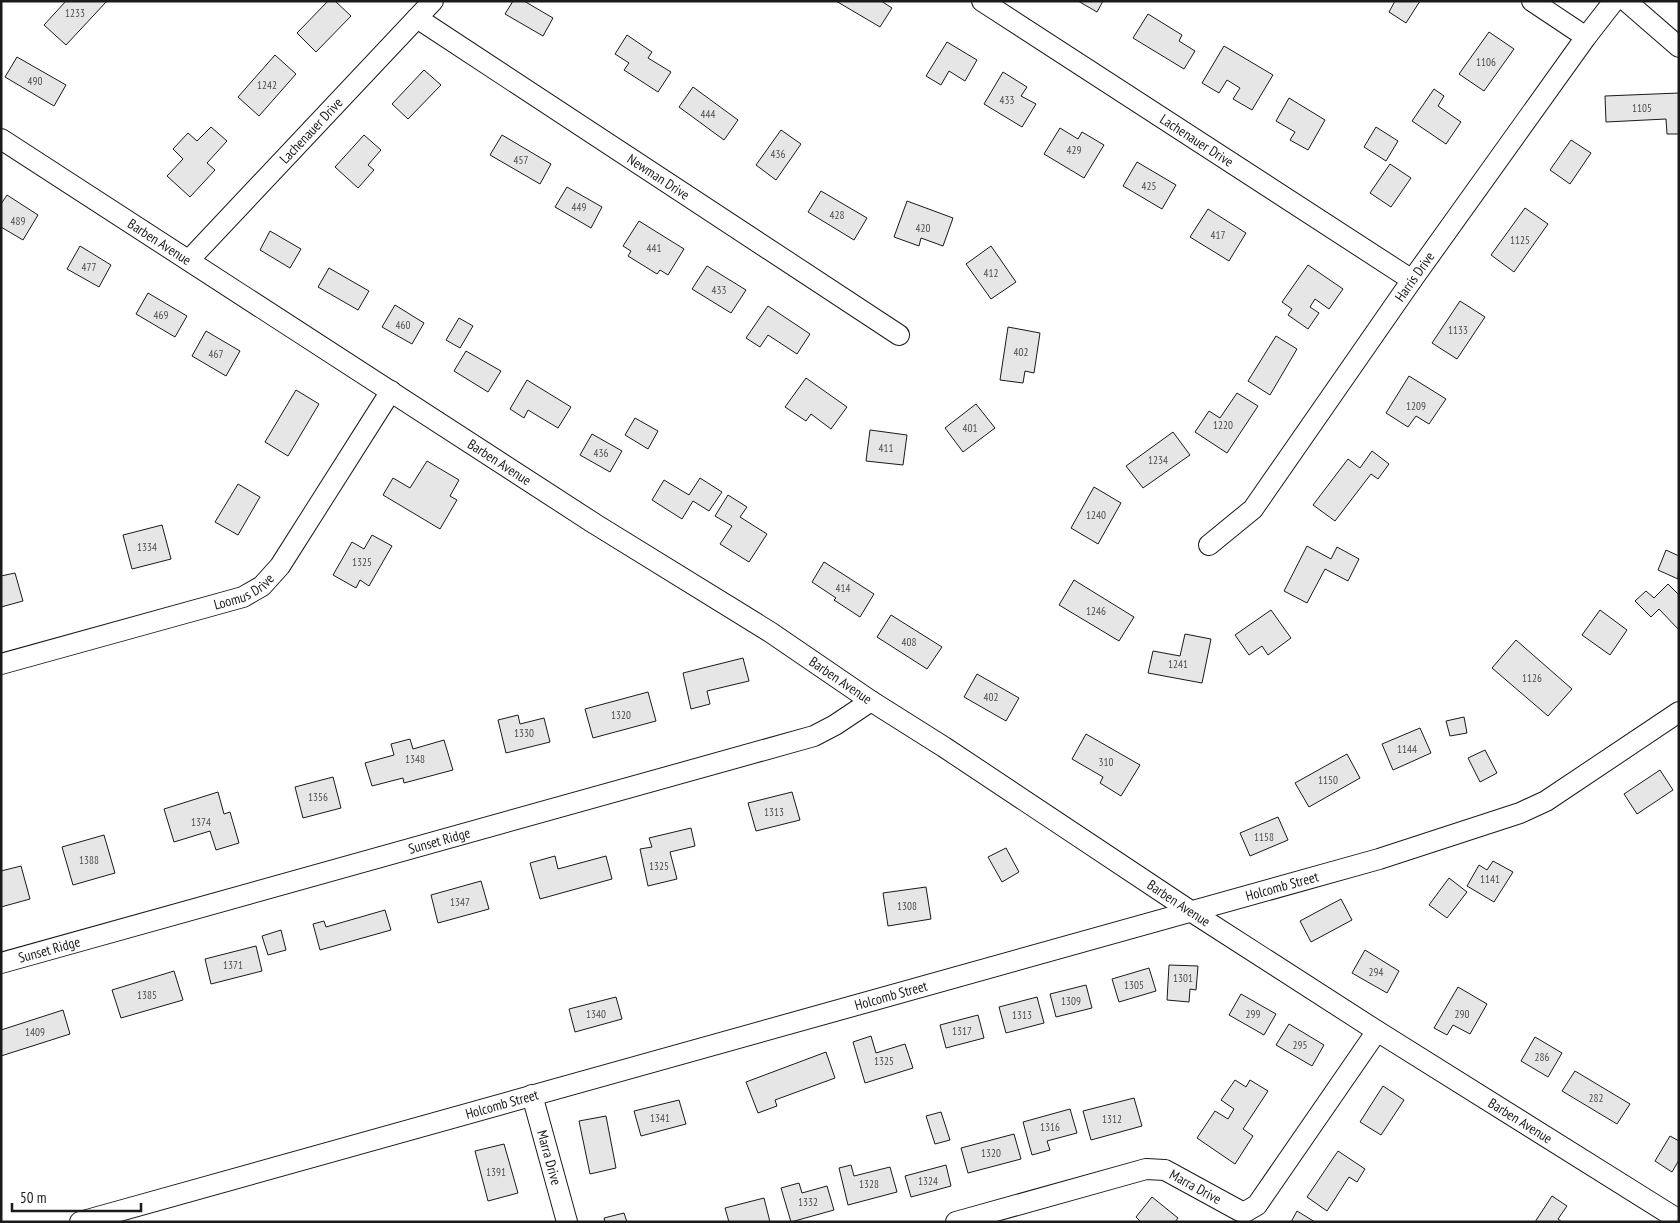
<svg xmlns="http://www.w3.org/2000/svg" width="1680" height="1223" font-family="'PT Sans Narrow',sans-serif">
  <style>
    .building { fill: #e6e6e6; stroke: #1a1a1a }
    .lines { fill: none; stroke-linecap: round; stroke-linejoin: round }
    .minor-casing { stroke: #1a1a1a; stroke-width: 22 }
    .minor { stroke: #fff; stroke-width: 20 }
    .labels { text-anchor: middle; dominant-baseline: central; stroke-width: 4; stroke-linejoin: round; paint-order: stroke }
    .number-label { font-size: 11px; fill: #4d4d4d }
    .street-label { font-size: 14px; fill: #1a1a1a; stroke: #fff }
  </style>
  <rect width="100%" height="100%" fill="#fff"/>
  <g class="building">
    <path d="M66,1H107L66,45L44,25Z"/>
    <path d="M328,1H335L351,16L316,52L297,33Z"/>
    <path d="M513,1H524L553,18L543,36L505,14Z"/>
    <path d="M836,1H881L892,8L880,27Z"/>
    <path d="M1078,1H1103L1097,12Z"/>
    <path d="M1395,1H1420L1406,23L1389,12Z"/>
    <path d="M1148,14L1182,35L1179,41L1195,51L1184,69L1133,38Z"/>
    <path d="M1489,32L1514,49L1484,91L1459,74Z"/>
    <path d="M627,35L652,52L648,58L671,72L658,92L624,70L629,63L615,54Z"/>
    <path d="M947,42L977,60L965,81L949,71L941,85L926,76Z"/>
    <path d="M1224,46L1273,75L1252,110L1233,99L1240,88L1227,80L1219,93L1202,83Z"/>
    <path d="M275,55L296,74L259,116L238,97Z"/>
    <path d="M17,57L66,85L54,106L5,77Z"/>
    <path d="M424,70L441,85L408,119L392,104Z"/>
    <path d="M1003,72L1027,87L1021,96L1036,104L1022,127L984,104Z"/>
    <path d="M693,87L738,120L724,140L679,107Z"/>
    <path d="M1434,89L1444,96L1438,106L1461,122L1446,144L1412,121Z"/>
    <path d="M1679,93V134H1667L1666,119L1606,122L1605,96Z"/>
    <path d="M1289,98L1325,120L1308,150L1290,140L1295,132L1276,121Z"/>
    <path d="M211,127L227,141L207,163L215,170L190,197L167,176L183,159L173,149L188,133L197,141Z"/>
    <path d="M1376,127L1398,141L1386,161L1364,147Z"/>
    <path d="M1060,128L1078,139L1082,132L1104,145L1084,178L1044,154Z"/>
    <path d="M781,130L801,144L776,180L756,165Z"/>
    <path d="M364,135L381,150L368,165L374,170L358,188L335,167Z"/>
    <path d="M502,135L551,164L540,184L490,155Z"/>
    <path d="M1571,140L1591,153L1570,184L1550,170Z"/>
    <path d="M1137,162L1176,185L1162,209L1123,186Z"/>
    <path d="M1390,164L1411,178L1391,207L1370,193Z"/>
    <path d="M567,187L602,207L591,228L555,207Z"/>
    <path d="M821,191L867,218L854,240L808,212Z"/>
    <path d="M7,195L38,215L23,240L1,227V204Z"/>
    <path d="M907,201L953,218L943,246L921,238L919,246L894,237Z"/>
    <path d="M1525,208L1548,224L1514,272L1491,255Z"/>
    <path d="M1208,209L1246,233L1229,261L1190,237Z"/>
    <path d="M639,221L684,249L668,275L660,270L657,274L628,256L631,251L623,246Z"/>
    <path d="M270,231L301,249L290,268L260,250Z"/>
    <path d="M80,246L111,265L99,287L67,269Z"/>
    <path d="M991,246L1016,282L991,299L966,264Z"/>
    <path d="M1308,265L1343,289L1329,309L1315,299L1310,307L1319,313L1308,329L1288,315L1292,309L1282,302Z"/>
    <path d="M707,266L746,290L731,313L692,289Z"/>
    <path d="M329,268L369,291L358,310L318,287Z"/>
    <path d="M148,293L187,316L175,337L136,314Z"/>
    <path d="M1460,301L1485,317L1457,359L1432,343Z"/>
    <path d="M395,305L424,323L412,344L382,327Z"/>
    <path d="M768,306L810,334L797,354L768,335L760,347L746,338Z"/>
    <path d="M459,318L473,326L460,348L446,340Z"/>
    <path d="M1008,327L1040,333L1034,373L1025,371L1023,383L1000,380Z"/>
    <path d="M206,331L240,351L226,376L192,356Z"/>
    <path d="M1276,336L1297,349L1270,395L1248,381Z"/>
    <path d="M466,351L501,371L488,392L454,371Z"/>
    <path d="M1409,376L1446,399L1429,424L1416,416L1408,427L1386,413Z"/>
    <path d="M806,378L847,407L831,429L811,414L806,421L785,407Z"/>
    <path d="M527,380L571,407L558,428L528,410L524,418L510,409Z"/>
    <path d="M296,390L319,404L288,456L265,442Z"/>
    <path d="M1237,393L1258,406L1227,453L1195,432L1209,411L1220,418Z"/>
    <path d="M976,404L995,428L963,452L945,428Z"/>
    <path d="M635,418L658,431L648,449L625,435Z"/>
    <path d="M870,430L907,435L903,465L866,461Z"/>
    <path d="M1173,432L1190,455L1143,488L1126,466Z"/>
    <path d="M592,434L622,451L610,472L580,455Z"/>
    <path d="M1372,451L1389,464L1378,479L1371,474L1335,521L1313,505L1348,459L1360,468Z"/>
    <path d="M427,461L459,480L450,496L457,500L440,529L383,495L393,478L410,488Z"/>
    <path d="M700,478L722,492L709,511L693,501L682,519L652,500L664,480L689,495Z"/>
    <path d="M238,484L260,497L238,535L215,522Z"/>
    <path d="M1094,487L1121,503L1098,544L1071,528Z"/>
    <path d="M728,495L747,507L740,517L767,534L749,562L720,544L732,526L715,516Z"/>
    <path d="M162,525L171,559L132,569L123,535Z"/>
    <path d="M372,535L392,546L369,586L360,580L356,588L333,575L352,542L364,549Z"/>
    <path d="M1307,546L1331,559L1337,547L1359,559L1348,581L1325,569L1307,603L1284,591Z"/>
    <path d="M1666,550L1679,556L1678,579L1658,570Z"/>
    <path d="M824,562L874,594L860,617L834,600L836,598L812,582Z"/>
    <path d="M15,573L23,601L1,607V576Z"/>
    <path d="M1074,580L1134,617L1119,641L1059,605Z"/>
    <path d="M1668,584L1679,595V630L1659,609L1651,617L1635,601L1646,591L1654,598Z"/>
    <path d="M1271,610L1291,638L1268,655L1262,646L1249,655L1235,635Z"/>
    <path d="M1600,610L1627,630L1610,655L1582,635Z"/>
    <path d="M891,615L942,647L927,669L877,637Z"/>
    <path d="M1185,634L1211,639L1202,683L1148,673L1153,651L1180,656Z"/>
    <path d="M1516,640L1572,689L1548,716L1492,668Z"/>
    <path d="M743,658L749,681L707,691L710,704L691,709L683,673Z"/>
    <path d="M977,674L1019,698L1006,721L964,697Z"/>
    <path d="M648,692L656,721L593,738L585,709Z"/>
    <path d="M518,715L520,724L544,718L550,742L506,753L498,720Z"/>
    <path d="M1464,717L1467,733L1450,736L1446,721Z"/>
    <path d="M1420,728L1431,753L1393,770L1382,744Z"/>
    <path d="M1086,734L1140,765L1121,796L1100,783L1103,777L1072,759Z"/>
    <path d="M410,739L413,749L444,740L453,770L404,783L403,778L372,786L365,763L394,755L391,744Z"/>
    <path d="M1485,750L1497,773L1480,782L1468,758Z"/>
    <path d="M1347,754L1360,778L1309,807L1295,783Z"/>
    <path d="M1660,770L1673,790L1637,814L1624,794Z"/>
    <path d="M333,777L341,808L303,818L295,787Z"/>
    <path d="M218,792L224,814L230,812L239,843L216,850L210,831L174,842L164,809Z"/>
    <path d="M792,792L800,820L756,831L748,803Z"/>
    <path d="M1278,817L1288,840L1250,856L1240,833Z"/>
    <path d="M691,828L695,846L670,852L677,879L648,886L640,849L652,847L649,838Z"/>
    <path d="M104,835L115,873L73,885L62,847Z"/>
    <path d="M1006,848L1019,872L1002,882L988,857Z"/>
    <path d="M555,856L558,869L606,856L612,879L540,899L530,863Z"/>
    <path d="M1493,861L1513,872L1494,902L1467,886L1479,865L1487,870Z"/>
    <path d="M21,866L30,899L1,907V871Z"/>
    <path d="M1449,878L1467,892L1447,918L1429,905Z"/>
    <path d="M481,881L489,909L438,923L431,895Z"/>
    <path d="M926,887L931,919L888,926L883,893Z"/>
    <path d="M1341,899L1352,920L1311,942L1300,921Z"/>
    <path d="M385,910L391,930L320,950L313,924L324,921L326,927Z"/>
    <path d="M281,930L286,950L268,955L262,936Z"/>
    <path d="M256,946L262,971L211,984L205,959Z"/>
    <path d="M1365,950L1399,971L1387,993L1352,973Z"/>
    <path d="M1169,965L1198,966L1196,990L1190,989L1189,1002L1167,1000Z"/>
    <path d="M1149,968L1156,991L1119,1002L1112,979Z"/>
    <path d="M174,971L183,1000L121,1018L112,990Z"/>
    <path d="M1086,985L1092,1008L1056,1017L1050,994Z"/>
    <path d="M1458,987L1487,1004L1470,1034L1453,1025L1447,1035L1434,1028Z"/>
    <path d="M1241,994L1276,1014L1264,1035L1229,1015Z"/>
    <path d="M616,997L622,1019L575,1032L569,1009Z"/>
    <path d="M1037,997L1044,1023L1006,1033L999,1007Z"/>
    <path d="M63,1010L70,1034L1,1056V1030Z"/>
    <path d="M978,1015L984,1038L946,1048L940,1025Z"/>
    <path d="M1289,1024L1324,1045L1312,1066L1276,1045Z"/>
    <path d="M871,1036L876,1053L905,1044L913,1068L865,1083L853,1042Z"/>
    <path d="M1535,1037L1562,1053L1548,1077L1521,1061Z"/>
    <path d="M826,1052L835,1078L775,1100L777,1106L758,1113L746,1082Z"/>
    <path d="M1575,1071L1630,1104L1617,1124L1562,1091Z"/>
    <path d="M1235,1080L1246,1087L1250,1080L1268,1091L1243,1129L1253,1136L1235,1164L1197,1138L1215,1111L1228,1119L1234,1109L1221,1100Z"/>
    <path d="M1383,1086L1404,1100L1381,1135L1360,1122Z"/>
    <path d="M1134,1098L1142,1126L1091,1140L1083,1111Z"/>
    <path d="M679,1100L686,1124L641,1136L634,1111Z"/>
    <path d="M1070,1109L1077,1133L1047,1141L1050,1150L1032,1155L1023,1122Z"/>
    <path d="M941,1112L950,1140L935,1144L926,1116Z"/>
    <path d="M606,1116L616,1168L590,1174L579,1121Z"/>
    <path d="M1014,1134L1021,1159L968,1173L961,1148Z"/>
    <path d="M1670,1136L1679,1141V1160L1672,1172L1655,1161Z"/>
    <path d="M504,1144L518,1193L488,1201L475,1151Z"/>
    <path d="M1338,1151L1365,1169L1357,1182L1349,1177L1327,1211L1307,1197Z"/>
    <path d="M851,1165L854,1176L890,1167L897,1192L848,1205L839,1168Z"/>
    <path d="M946,1165L951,1186L911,1197L905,1176Z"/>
    <path d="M799,1183L802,1193L827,1186L834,1210L791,1222L781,1188Z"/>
    <path d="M1552,1196L1567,1206L1558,1219L1562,1222H1535Z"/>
    <path d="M1152,1197L1178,1218L1175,1222H1141L1136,1217Z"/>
    <path d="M764,1198L770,1222H729L725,1208Z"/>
    <path d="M1297,1211L1315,1222H1291Z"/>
    <path d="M624,1213L627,1222H605L604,1218Z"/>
  </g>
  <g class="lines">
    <g class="minor-casing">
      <g id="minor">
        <path id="s1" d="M982,1L1412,280"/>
        <path d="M1532,1L1586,37"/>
        <path d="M1626,1L1679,47"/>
        <path id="s2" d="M417,18L899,335"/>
        <path id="s3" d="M1,139L595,524L770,632L871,701L944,747L1192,912L1377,1031L1679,1220"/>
        <path id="s4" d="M189,260L433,1"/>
        <path id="s5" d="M1209,545L1253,509L1412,280L1586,37L1614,1"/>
        <path id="s6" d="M1,664L243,597L262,586L280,566L391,391"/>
        <path id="s7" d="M1,963L814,736L835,725L871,701"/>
        <path id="s8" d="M532,1095L567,1222"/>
        <path id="s9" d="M80,1222L1379,859L1520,813L1546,801L1679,712"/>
        <path id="s10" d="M956,1222L1146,1169L1165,1170L1240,1211L1245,1212L1257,1205L1377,1031"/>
      </g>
    </g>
    <use href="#minor" class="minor"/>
  </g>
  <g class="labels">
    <g class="number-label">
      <text x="75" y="13">1233</text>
      <text x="1486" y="62">1106</text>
      <text x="35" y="81">490</text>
      <text x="267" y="85">1242</text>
      <text x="1007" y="100">433</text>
      <text x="1642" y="108">1105</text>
      <text x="708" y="114">444</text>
      <text x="1074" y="150">429</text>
      <text x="778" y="154">436</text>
      <text x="521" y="160">457</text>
      <text x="1149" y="186">425</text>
      <text x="579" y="207">449</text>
      <text x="837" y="215">428</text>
      <text x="18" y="221">489</text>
      <text x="923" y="228">420</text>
      <text x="1218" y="235">417</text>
      <text x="1520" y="240">1125</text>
      <text x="654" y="248">441</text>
      <text x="89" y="267">477</text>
      <text x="991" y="273">412</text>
      <text x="719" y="290">433</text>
      <text x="161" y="315">469</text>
      <text x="403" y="325">460</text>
      <text x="1458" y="330">1133</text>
      <text x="1021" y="352">402</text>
      <text x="216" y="354">467</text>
      <text x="1416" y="406">1209</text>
      <text x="1223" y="425">1220</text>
      <text x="970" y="428">401</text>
      <text x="886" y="448">411</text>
      <text x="601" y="453">436</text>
      <text x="1158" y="460">1234</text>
      <text x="1096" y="515">1240</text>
      <text x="147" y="547">1334</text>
      <text x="362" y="562">1325</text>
      <text x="843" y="588">414</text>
      <text x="1096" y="611">1246</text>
      <text x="909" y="642">408</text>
      <text x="1178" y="664">1241</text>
      <text x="1532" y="678">1126</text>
      <text x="991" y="697">402</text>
      <text x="621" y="715">1320</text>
      <text x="524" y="733">1330</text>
      <text x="1407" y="749">1144</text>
      <text x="415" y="759">1348</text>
      <text x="1106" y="762">310</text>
      <text x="1328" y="780">1150</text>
      <text x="318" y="797">1356</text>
      <text x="774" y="812">1313</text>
      <text x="201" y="822">1374</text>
      <text x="1264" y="837">1158</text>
      <text x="89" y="860">1388</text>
      <text x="659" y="866">1325</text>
      <text x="1490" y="879">1141</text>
      <text x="460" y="902">1347</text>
      <text x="907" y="906">1308</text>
      <text x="233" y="965">1371</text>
      <text x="1376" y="972">294</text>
      <text x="1183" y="978">1301</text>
      <text x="1134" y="985">1305</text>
      <text x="147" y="995">1385</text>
      <text x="1071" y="1001">1309</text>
      <text x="596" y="1014">1340</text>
      <text x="1253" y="1014">299</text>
      <text x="1462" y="1014">290</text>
      <text x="1022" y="1015">1313</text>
      <text x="962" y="1031">1317</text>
      <text x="35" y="1032">1409</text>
      <text x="1300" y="1045">295</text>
      <text x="1542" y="1057">286</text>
      <text x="884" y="1061">1325</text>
      <text x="1596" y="1098">282</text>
      <text x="660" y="1118">1341</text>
      <text x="1112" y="1119">1312</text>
      <text x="1050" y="1127">1316</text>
      <text x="991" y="1153">1320</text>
      <text x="496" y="1172">1391</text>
      <text x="928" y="1181">1324</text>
      <text x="869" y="1184">1328</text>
      <text x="808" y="1202">1332</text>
    </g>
    <g class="street-label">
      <text stroke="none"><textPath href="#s4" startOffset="178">Lachenauer Drive</textPath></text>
      <text stroke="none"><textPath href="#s1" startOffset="256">Lachenauer Drive</textPath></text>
      <text stroke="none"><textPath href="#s2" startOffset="289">Newman Drive</textPath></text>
      <text stroke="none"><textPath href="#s3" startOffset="189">Barben Avenue</textPath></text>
      <text stroke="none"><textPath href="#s5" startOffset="340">Harris Drive</textPath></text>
      <text stroke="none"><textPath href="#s3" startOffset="594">Barben Avenue</textPath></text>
      <text stroke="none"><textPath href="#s6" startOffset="254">Loomus Drive</textPath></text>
      <text stroke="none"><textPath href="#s3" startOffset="999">Barben Avenue</textPath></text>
      <text stroke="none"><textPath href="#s7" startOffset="455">Sunset Ridge</textPath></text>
      <text stroke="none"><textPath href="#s9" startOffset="1248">Holcomb Street</textPath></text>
      <text stroke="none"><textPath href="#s3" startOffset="1404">Barben Avenue</textPath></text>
      <text stroke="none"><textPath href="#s7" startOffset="50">Sunset Ridge</textPath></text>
      <text stroke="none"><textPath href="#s9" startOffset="842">Holcomb Street</textPath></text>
      <text stroke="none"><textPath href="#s9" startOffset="438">Holcomb Street</textPath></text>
      <text stroke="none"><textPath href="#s3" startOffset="1809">Barben Avenue</textPath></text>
      <text stroke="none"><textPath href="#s8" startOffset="65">Marra Drive</textPath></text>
      <text stroke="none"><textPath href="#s10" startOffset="251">Marra Drive</textPath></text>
    </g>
  </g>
  <rect width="1680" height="1223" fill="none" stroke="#1a1a1a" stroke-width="5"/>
  <path d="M12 1203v8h129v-8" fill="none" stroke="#1a1a1a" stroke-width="2.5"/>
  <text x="20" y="1203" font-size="15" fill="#1a1a1a" stroke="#ffffff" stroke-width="4" paint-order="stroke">50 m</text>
</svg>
